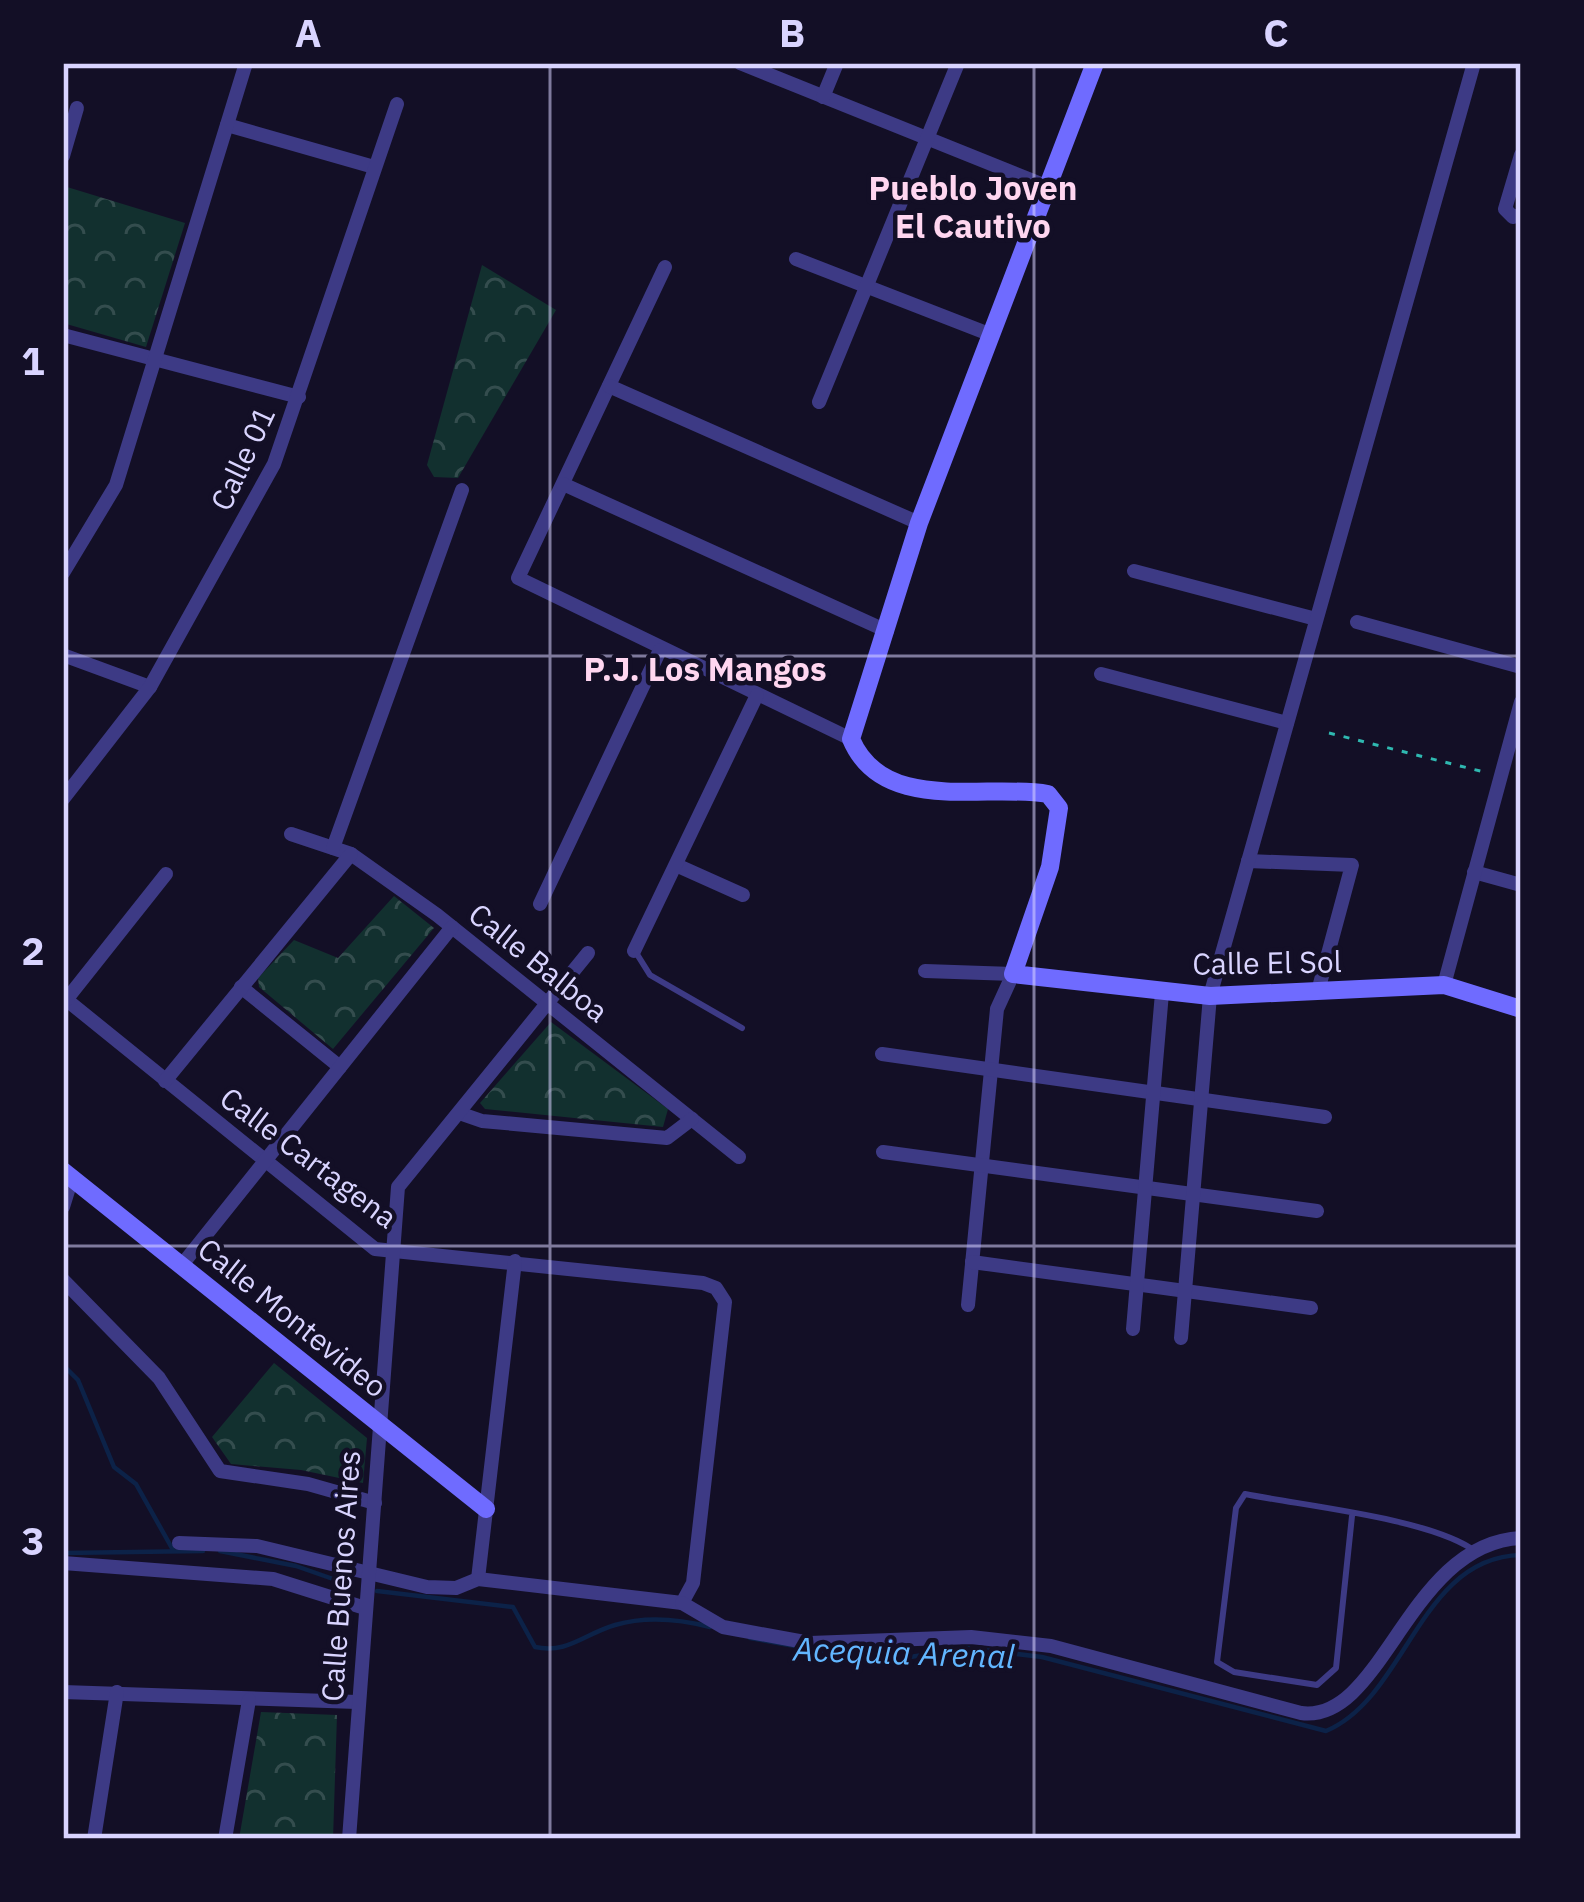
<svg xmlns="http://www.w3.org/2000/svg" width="1584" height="1902" font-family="'IBM Plex Sans',sans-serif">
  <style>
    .park { fill: url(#park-crowns) }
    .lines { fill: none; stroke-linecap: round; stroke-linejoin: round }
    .stream { stroke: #0c2248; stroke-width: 4.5 }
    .path { stroke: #2fb8b0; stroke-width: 3; stroke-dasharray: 6 9; stroke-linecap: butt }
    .lane { stroke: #3d3a85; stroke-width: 6 }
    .street { stroke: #3d3a85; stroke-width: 14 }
    .secondary { stroke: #6f6bff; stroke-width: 18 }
    .grid { fill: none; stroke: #d9d4ff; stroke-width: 3; stroke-opacity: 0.55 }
    .labels { text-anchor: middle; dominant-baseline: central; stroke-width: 9; stroke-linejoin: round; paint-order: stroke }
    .street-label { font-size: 30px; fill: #d9d4ff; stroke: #130f26 }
    .neighbourhood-label { font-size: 33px; font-weight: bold; fill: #ffd6f0; stroke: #130f26 }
    .water-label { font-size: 33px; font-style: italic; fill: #62b6ff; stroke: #130f26 }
    .neatline { fill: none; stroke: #d9d4ff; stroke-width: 4.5 }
    .grid-label { font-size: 39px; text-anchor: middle; font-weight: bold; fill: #d9d4ff }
  </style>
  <defs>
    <pattern id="park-crowns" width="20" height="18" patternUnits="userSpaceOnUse" patternTransform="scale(3)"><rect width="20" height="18" fill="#12302f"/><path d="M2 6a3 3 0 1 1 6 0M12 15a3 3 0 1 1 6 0" fill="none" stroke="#344d4e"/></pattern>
  </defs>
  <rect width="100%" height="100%" fill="#130f26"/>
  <g class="park">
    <path d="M67,187L185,223L146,347L63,323Z"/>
    <path d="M482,265L556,310L458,478L434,477L427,465Z"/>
    <path d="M394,896L434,928L333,1049L259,987L258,978L294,940L338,958Z"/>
    <path d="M551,1022L668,1109L663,1127L485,1109L480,1103Z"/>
    <path d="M274,1363L367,1438L363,1483L301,1470L231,1464L212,1437Z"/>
    <path d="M261,1712L337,1715L333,1839H239Z"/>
  </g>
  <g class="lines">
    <g class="stream">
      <path d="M63,1365L78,1380L114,1467L136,1484L173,1550"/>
      <path d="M220,1551L296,1566L353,1586"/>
      <path d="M63,1553L203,1551"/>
      <path d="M377,1591L513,1607L535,1647C568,1654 584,1634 615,1625C646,1616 679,1619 710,1627"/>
      <path d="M750,1638L834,1653L904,1658L967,1648L1042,1657L1326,1731C1407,1697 1419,1557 1521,1555"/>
    </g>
    <path class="path" d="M1329,733L1484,772"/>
    <g class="lane">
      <path d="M635,951L650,975L742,1028"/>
      <path d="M1352,1516L1336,1668L1317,1685L1234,1672L1217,1662L1236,1508L1245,1494C1305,1506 1425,1518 1472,1549"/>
    </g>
    <g class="street">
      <path d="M740,63L1046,186"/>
      <path d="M823,97L837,63"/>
      <path d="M227,125L374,167"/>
      <path d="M1521,155L1505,209L1513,217L1521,215"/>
      <path d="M63,156L77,108"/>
      <path d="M796,259L989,334"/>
      <path d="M665,267L518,578L851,739"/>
      <path d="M63,335L299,397"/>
      <path d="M609,386L919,523"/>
      <path d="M819,402L958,63"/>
      <path d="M563,484L887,631"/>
      <path d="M1134,571L1316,619"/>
      <path d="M63,573L116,485L246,63"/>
      <path d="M1357,622L1521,667"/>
      <path d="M63,655L150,687"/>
      <path d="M1101,674L1287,723"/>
      <path d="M63,799L150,687L274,464L397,104"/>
      <path d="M291,834L351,854L437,915L739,1157"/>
      <path d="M333,848L462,490"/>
      <path d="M1248,861L1352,865L1318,991"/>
      <path d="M676,865L743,895"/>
      <path d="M1474,872L1521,885"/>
      <path d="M540,904L660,650"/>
      <path d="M634,951L757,695"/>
      <path d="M925,971L1013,974L997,1009L968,1305"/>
      <path d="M1444,985L1521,702"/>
      <path d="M241,987L340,1067"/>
      <path d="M63,997L375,1249L703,1283L716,1288L725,1302L693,1583L682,1603L478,1579L456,1588L427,1587L257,1546L179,1543"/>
      <path d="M66,1000L166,874"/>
      <path d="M882,1054L1325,1117"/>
      <path d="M165,1081L351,854"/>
      <path d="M459,1113L482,1121L667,1138L692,1119"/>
      <path d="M883,1152L1317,1211"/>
      <path d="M63,1207L72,1178"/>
      <path d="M972,1262L1311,1308"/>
      <path d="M181,1266L452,927"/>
      <path d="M63,1280L159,1378L220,1471L308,1484L375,1503"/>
      <path d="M1133,1329L1162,993"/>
      <path d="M1181,1338L1210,996L1474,63"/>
      <path d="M63,1563L273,1579L365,1608"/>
      <path d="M478,1579L515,1261"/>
      <path d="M682,1603L723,1627L810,1643L971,1637L1051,1646L1301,1713C1383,1724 1408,1543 1521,1538"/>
      <path d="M63,1692L357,1702"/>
      <path d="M94,1839L117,1692"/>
      <path d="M225,1839L249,1700"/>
      <path d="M349,1839L398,1187L588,953"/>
    </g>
    <g class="secondary">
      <path d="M1095,63L919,523L851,739C883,815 985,783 1048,794L1059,808L1050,867L1013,974L1210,996L1444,985L1521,1009"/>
      <path d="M63,1171L486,1509"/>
    </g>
  </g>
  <path class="grid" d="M550,63V1839M1034,63V1839M63,656H1521M63,1246H1521"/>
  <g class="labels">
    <g class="street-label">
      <text transform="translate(242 458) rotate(-65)">Calle 01</text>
      <text transform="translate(539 962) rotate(39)">Calle Balboa</text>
      <text transform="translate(1267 962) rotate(-1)">Calle El Sol</text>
      <text transform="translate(309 1157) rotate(37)">Calle Cartagena</text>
      <text transform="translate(293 1317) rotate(39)">Calle Montevideo</text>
      <text transform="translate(340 1576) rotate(-86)">Calle Buenos Aires</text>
    </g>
    <g class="neighbourhood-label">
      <text x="973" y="187">Pueblo Joven<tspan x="973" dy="38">El Cautivo</tspan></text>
      <text x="705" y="668">P.J. Los Mangos</text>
    </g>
    <g class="water-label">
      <text transform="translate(904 1652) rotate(2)">Acequia Arenal</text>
    </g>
  </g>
  <rect width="1584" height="1902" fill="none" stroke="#130f26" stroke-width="132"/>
  <rect x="66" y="66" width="1452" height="1770" class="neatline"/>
  <g class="grid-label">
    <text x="308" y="47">A</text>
    <text x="792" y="47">B</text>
    <text x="1276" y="47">C</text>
    <text x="33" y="375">1</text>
    <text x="33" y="965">2</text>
    <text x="33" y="1555">3</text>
  </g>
</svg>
